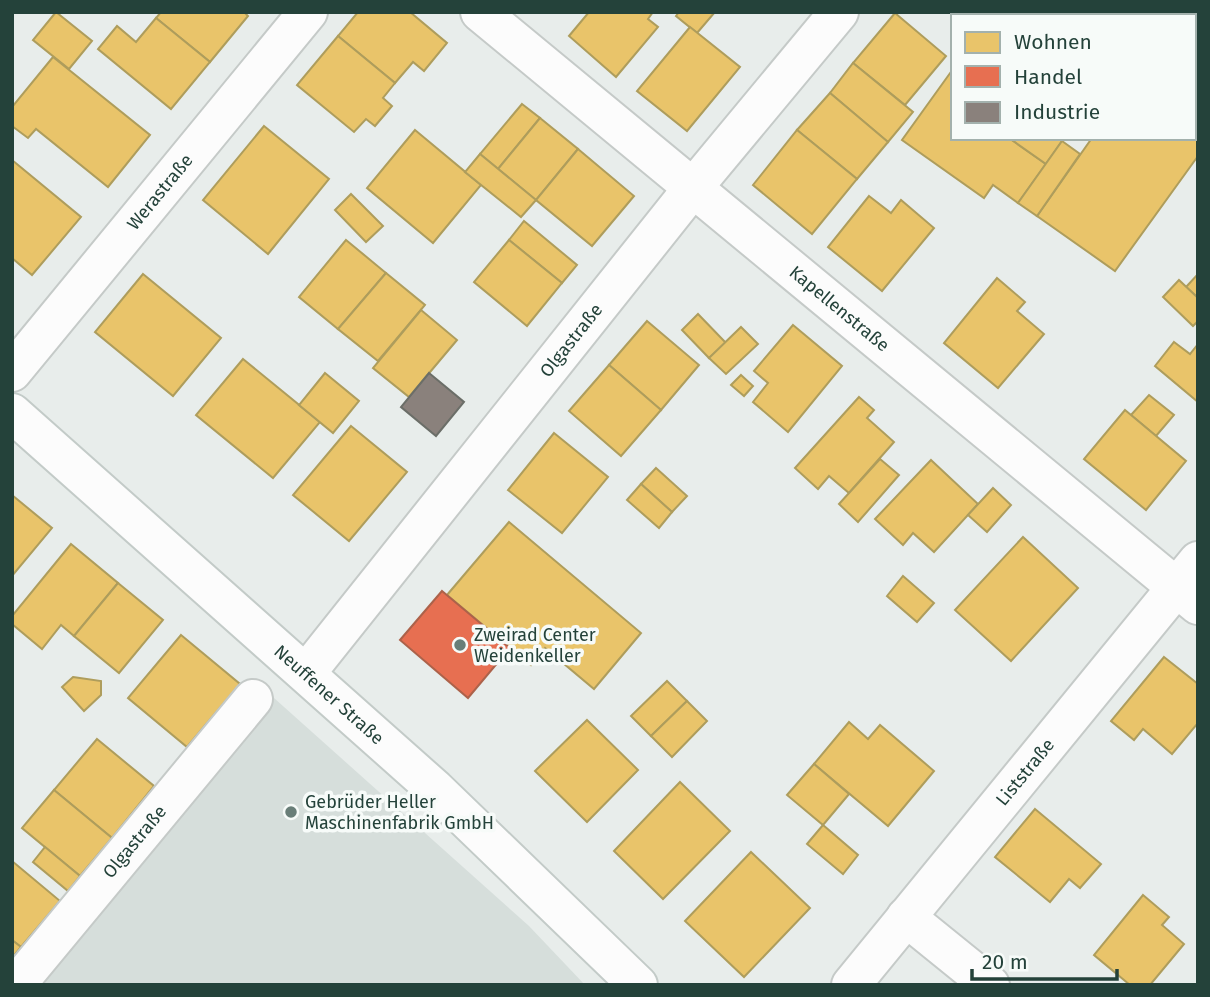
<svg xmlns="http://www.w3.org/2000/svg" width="1210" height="997" font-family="'Fira Sans',sans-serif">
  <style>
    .built { fill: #d6dedb }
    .homes { fill: #e9c46a; stroke: #ae9d5c; stroke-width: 2 }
    .shops { fill: #e76f51; stroke: #ac624a; stroke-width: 2 }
    .industry { fill: #8a817c; stroke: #6b6e68; stroke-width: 2 }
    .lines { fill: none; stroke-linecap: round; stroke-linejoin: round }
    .minor-casing { stroke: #c5cac8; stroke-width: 42 }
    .secondary-casing { stroke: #c3cbc8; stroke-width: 42 }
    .minor { stroke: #fcfcfc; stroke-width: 38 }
    .secondary { stroke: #fcfcfc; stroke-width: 38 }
    .poi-dot { fill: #697e78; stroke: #f7fbf9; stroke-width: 2.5 }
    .labels { text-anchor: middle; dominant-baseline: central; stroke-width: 7; stroke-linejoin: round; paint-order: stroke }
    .street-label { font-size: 18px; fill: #24423a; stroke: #f7fbf9 }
    .poi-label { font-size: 18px; fill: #24423a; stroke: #f7fbf9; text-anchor: start }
  </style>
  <rect width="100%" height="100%" fill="#e8edeb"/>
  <path class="built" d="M274,698L529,926L585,985H39Z"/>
  <g class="homes">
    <path d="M56,12L92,41L69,69L33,40Z"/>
    <path d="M161,12H244L248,16L210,62L156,18Z"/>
    <path d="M358,12H410L447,43L424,71L413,62L395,83L338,36Z"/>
    <path d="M589,12H653L648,19L658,27L616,77L569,36Z"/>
    <path d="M679,12H715L697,33L676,16Z"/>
    <path d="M953,12H1012L1009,16H957Z"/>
    <path d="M895,13L946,56L905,105L853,63Z"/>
    <path d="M156,18L210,62L171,109L98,49L117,26L136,42Z"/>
    <path d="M690,27L740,67L687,131L637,91Z"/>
    <path d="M338,36L395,83L383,98L392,106L375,126L366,119L354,132L297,85Z"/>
    <path d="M53,57L150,135L108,187L36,129L28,138L12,126V107Z"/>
    <path d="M853,63L913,112L888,142L830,93Z"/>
    <path d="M953,69V138H1009L1046,164L1018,203L993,185L984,198L902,140Z"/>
    <path d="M830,93L888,142L857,179L797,130Z"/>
    <path d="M522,104L540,118L498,169L480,154Z"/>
    <path d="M1194,109L1198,112V156L1115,271L1037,216L1092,138H1194Z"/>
    <path d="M540,118L578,149L536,200L498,169Z"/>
    <path d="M264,126L329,179L268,254L203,200Z"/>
    <path d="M415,130L481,185L433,243L367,188Z"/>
    <path d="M797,130L857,179L812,234L753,185Z"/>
    <path d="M1009,138H1058L1062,141L1046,164Z"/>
    <path d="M1062,141L1080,154L1037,216L1018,203Z"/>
    <path d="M578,149L634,196L592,246L536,200Z"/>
    <path d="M480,154L536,200L521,217L465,172Z"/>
    <path d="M12,160L81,217L32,275L12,258Z"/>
    <path d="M351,194L383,226L366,242L335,210Z"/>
    <path d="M869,196L891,213L901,200L934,228L882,291L828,247Z"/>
    <path d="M524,221L577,265L562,283L509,240Z"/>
    <path d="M346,240L386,273L338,329L299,297Z"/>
    <path d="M509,240L562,283L527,326L474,282Z"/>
    <path d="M386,273L425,305L378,361L338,329Z"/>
    <path d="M143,274L221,338L173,396L95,332Z"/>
    <path d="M1198,274V298L1186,287Z"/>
    <path d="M997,278L1025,302L1017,311L1044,334L998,388L944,343Z"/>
    <path d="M1179,280L1198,298V321L1193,326L1163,297Z"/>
    <path d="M421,310L457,340L409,397L373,368Z"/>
    <path d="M698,314L726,343L709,358L682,330Z"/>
    <path d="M647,321L699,365L661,410L609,365Z"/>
    <path d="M793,325L842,366L788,432L753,402L768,383L754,371Z"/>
    <path d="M741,327L758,344L726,374L709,358Z"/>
    <path d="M1174,342L1190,354L1198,344V402L1155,366Z"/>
    <path d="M243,359L320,422L273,478L196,415Z"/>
    <path d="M609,365L661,410L621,456L569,411Z"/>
    <path d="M325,373L359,401L333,433L299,405Z"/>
    <path d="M741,375L753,386L744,396L731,385Z"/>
    <path d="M1149,395L1174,415L1156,436L1131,415Z"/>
    <path d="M859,397L874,410L867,418L894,442L849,493L829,476L818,489L795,468Z"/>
    <path d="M1125,410L1186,461L1146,510L1084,459Z"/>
    <path d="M351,426L407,472L349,541L293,495Z"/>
    <path d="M554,433L608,477L562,533L508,490Z"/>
    <path d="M880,459L899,475L858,522L839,504Z"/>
    <path d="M931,460L978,504L934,552L913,533L903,545L875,519Z"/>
    <path d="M656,468L687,496L672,512L641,484Z"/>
    <path d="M641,484L672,512L659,528L627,500Z"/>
    <path d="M993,488L1011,505L987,532L968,515Z"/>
    <path d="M12,495L52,528L12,576Z"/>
    <path d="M509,522L641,633L594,689L545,648L531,665L447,595Z"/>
    <path d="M1023,537L1078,588L1011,661L955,610Z"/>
    <path d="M71,544L118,583L74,636L61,625L42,649L12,624V616Z"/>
    <path d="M903,576L934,603L917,622L887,596Z"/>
    <path d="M118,583L163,620L119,673L74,636Z"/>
    <path d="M181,635L240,684L187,747L128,698Z"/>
    <path d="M1164,657L1198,684V723L1172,754L1143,729L1134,740L1111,721Z"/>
    <path d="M73,677L101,681V695L84,711L62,687Z"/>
    <path d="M667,681L687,701L651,736L631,716Z"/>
    <path d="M687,701L707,721L672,757L651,736Z"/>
    <path d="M587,720L638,770L587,822L535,771Z"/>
    <path d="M849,722L868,739L880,725L934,771L888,826L814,764Z"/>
    <path d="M97,739L154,786L112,838L54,790Z"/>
    <path d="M814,764L849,794L823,825L787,795Z"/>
    <path d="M680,782L730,831L663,899L614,851Z"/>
    <path d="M54,790L112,838L80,876L22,828Z"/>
    <path d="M1035,809L1101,864L1080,888L1069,879L1050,902L995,857Z"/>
    <path d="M823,825L858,855L843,874L807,844Z"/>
    <path d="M45,847L80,876L68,891L33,862Z"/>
    <path d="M751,852L810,908L744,977L685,921Z"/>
    <path d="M12,861L60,901L21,947L12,940Z"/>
    <path d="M1143,895L1169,917L1162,925L1184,944L1150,985H1130L1094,955Z"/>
    <path d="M12,940L21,947L12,958Z"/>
  </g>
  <path class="shops" d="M442,591L510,648L468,698L400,640Z"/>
  <path class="industry" d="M429,373L464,402L436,436L401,407Z"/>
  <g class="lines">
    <g class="minor-casing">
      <g id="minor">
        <path id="s1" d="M480,12L1198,605"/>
        <path id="s2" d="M12,372L308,12"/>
        <path id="s3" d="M307,672L692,189L839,12"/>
        <path d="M906,917L990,985"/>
        <path id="s4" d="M16,985L253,699"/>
        <path id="s5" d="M851,985L1198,561"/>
      </g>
    </g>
    <g class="secondary-casing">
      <g id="secondary">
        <path id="s6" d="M12,413L435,789L638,985"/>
      </g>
    </g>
    <use href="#minor" class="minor"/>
    <use href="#secondary" class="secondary"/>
  </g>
  <g class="poi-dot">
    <circle cx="460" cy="645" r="7"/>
    <circle cx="291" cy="812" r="7"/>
  </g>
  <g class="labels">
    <g class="street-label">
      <text stroke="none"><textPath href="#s2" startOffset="233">Werastraße</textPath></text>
      <text stroke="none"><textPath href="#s1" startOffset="466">Kapellenstraße</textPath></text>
      <text stroke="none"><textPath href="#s3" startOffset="424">Olgastraße</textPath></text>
      <text stroke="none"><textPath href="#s6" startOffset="424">Neuffener Straße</textPath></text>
      <text stroke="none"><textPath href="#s5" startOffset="275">Liststraße</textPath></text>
      <text stroke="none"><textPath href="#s4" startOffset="186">Olgastraße</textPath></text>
    </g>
    <g class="poi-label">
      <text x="474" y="635">Zweirad Center<tspan x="474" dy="21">Weidenkeller</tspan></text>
      <text x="305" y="802">Gebrüder Heller<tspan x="305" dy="21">Maschinenfabrik GmbH</tspan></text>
    </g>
  </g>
  <rect width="1210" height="997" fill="none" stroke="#24423a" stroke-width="28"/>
  <rect x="951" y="14" width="245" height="126" fill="#f7fbf9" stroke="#a3b1ad" stroke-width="2"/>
  <rect x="965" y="32" width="35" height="21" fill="#e9c46a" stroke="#a3b1ad" stroke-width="2"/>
  <text x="1014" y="49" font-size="21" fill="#24423a">Wohnen</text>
  <rect x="965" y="66" width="35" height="21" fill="#e76f51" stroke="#a3b1ad" stroke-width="2"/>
  <text x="1014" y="84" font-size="21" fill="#24423a">Handel</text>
  <rect x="965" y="102" width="35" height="21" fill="#8a817c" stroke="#a3b1ad" stroke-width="2"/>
  <text x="1014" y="119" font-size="21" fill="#24423a">Industrie</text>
  <path d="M972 969v10h145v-10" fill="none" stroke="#24423a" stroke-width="3.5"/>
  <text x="982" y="969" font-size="21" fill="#24423a" stroke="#f7fbf9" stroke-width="5" paint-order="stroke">20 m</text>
</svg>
